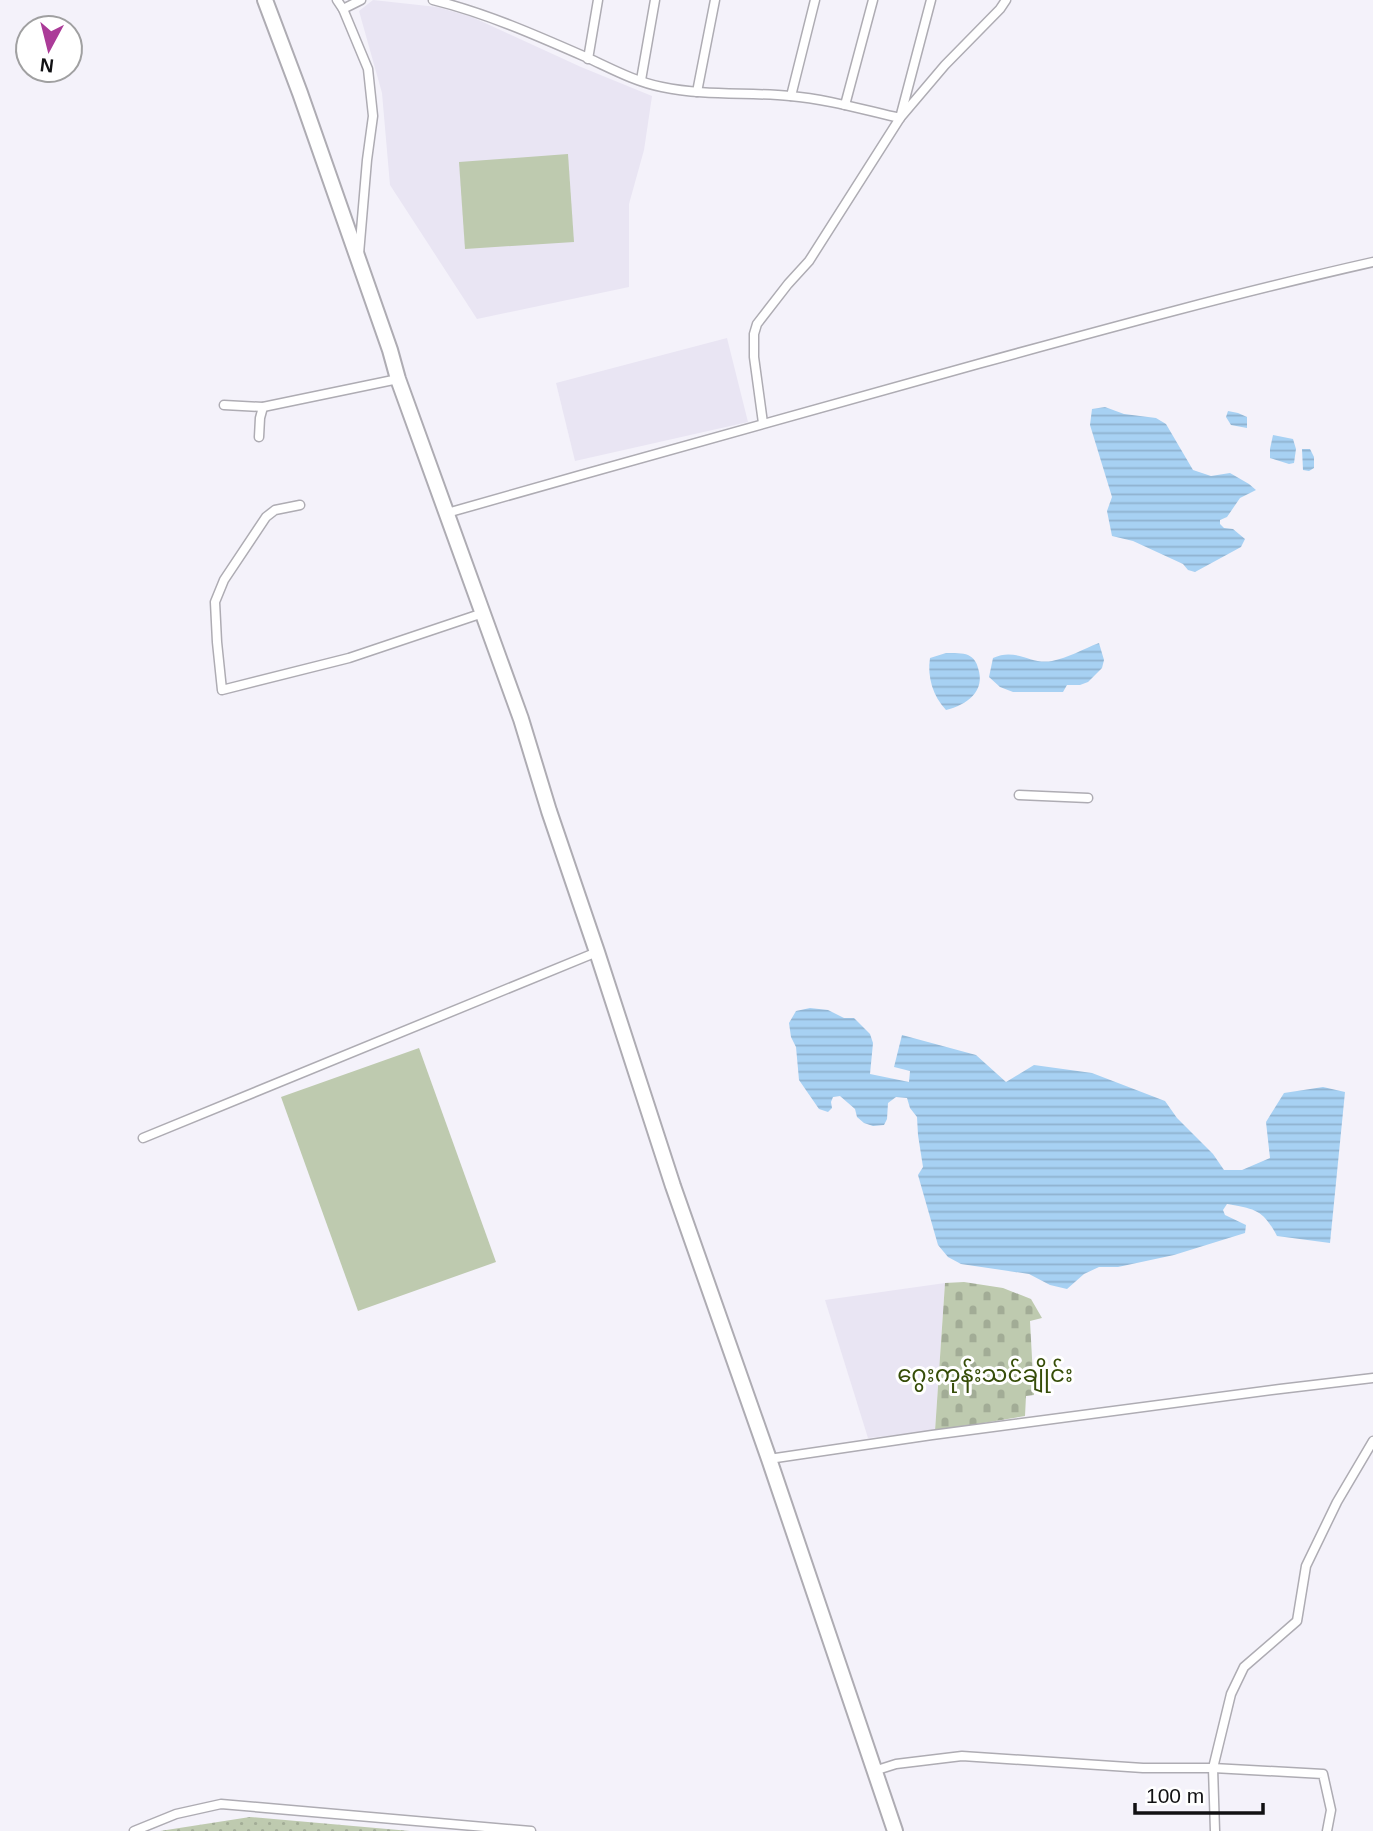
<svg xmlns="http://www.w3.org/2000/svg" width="1373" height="1831" font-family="Helvetica,'Noto Sans Myanmar',sans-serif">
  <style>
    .built { fill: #e9e5f3 }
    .grass { fill: url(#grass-dots) }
    .cemetery { fill: url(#cemetery-stones) }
    .pitch { fill: #becaaf }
    .water { fill: url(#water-rules) }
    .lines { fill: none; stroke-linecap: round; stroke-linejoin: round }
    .street-casing { stroke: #aeacb3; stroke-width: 11 }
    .highway-casing { stroke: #aeacb3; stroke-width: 18 }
    .street { stroke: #fff; stroke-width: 8 }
    .highway { stroke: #fff; stroke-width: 14 }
    .labels { text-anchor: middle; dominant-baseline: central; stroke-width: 6; stroke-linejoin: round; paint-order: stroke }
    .park-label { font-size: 23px; fill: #364d08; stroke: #fff }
  </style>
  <defs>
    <pattern id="grass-dots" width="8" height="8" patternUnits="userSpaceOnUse" patternTransform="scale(1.75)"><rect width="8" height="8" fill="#becaaf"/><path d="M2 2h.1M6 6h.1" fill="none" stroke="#a2ac96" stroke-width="1.8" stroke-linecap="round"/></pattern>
    <pattern id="cemetery-stones" width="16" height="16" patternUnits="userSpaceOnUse" patternTransform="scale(1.75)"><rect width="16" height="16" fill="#becaaf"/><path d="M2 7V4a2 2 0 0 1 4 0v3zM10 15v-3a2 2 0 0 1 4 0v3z" fill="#a2ac96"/></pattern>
    <pattern id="water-rules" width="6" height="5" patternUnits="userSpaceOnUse" patternTransform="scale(1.75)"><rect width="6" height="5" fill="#a7d1f3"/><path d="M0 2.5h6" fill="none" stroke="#8fb2cf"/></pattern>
  </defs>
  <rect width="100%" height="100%" fill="#f4f2fa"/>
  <g class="built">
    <path d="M373,0L437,7L472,17L581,67L652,96L644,150L629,204V287L477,319L390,185L382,93L359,11Z"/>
    <path d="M727,338L748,422L575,461L556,383Z"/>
    <path d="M945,1283L935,1431L868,1438L825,1300Z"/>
  </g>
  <path class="grass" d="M250,1817L410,1831H160Z"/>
  <path class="cemetery" d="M964,1282L1003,1288L1031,1299L1042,1318L1030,1321L1034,1395L1026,1396L1025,1416L935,1431L945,1283Z"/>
  <g class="pitch">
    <path d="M568,154L574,242L465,249L459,162Z"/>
    <path d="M419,1048L496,1262L358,1311L281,1097Z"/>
  </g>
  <g class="water">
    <path d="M1105,407L1124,414L1156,418L1166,424L1193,470L1211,476L1230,473L1249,484L1256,490L1240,498L1227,517L1220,520V524L1224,528L1233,529L1245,539L1241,547L1195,572L1188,570L1183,564L1133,541L1112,536L1107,511L1112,497L1090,425L1092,409Z"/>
    <path d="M1228,411L1238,413L1247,417V428L1231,425L1226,417Z"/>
    <path d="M1273,435L1293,439L1296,449L1294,463L1289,464L1270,458V449Z"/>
    <path d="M1302,449H1310L1314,457V468L1309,471L1303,470Z"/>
    <path d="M1099,643L1104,660L1102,668L1088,682L1080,685H1067L1063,692H1013L1000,687L989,677L993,658C1016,647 1030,665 1052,661C1068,658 1083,649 1099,643Z"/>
    <path d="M946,653C953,653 963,653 968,655C974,658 977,663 978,668C986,691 967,705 946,710C933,696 927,677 930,658Z"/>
    <path d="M810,1008L828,1010L844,1018H854L870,1034L873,1043L870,1074L909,1082L910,1071L894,1067L902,1035L976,1055L1006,1082L1034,1065L1092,1073L1165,1101L1177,1118L1213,1154L1224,1170H1242L1270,1158L1266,1122L1284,1093L1323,1087L1345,1092L1330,1243L1277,1236C1263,1210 1256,1209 1227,1204L1223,1210L1225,1215L1246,1225L1245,1233L1174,1255L1118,1267H1099L1084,1274L1067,1289L1050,1285L1029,1274L961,1264L948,1257L938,1245L918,1175L923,1167L918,1135L917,1117L910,1108L907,1098L896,1097L888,1103L887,1119L884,1125L873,1126L864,1123L857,1117L855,1109L840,1096L833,1097L831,1102L832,1108L828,1112L819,1109L799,1080L796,1047L791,1037L789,1023L796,1011Z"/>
  </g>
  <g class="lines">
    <g class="street-casing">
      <g id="street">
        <path d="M337,0L343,9L368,69L373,116L367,160L359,254"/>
        <path d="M433,0C486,13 538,36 588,58C612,69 636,82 662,87C705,96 747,92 790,96C827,99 864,110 900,118L931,0"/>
        <path d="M343,9L361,0"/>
        <path d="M588,59L598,0"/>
        <path d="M641,80L655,0"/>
        <path d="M697,92L715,0"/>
        <path d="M791,96L815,0"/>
        <path d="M845,105L873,0"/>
        <path d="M224,405L263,407L398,379"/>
        <path d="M763,423L754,357V334L757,324L788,284L809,261L900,118L945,65L1000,9L1006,0"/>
        <path d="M259,437L260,418L263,407"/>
        <path d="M300,505L275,510L266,517L224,580L215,602L217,642L222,690L349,658L483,613"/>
        <path d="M447,513C624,463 801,412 978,364C1109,328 1240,292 1373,262"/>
        <path d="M1019,795L1088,798"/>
        <path d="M143,1138L597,952"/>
        <path d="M769,1459L932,1435L1280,1389L1373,1378"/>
        <path d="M874,1771L896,1764L962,1756L1143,1768H1213L1323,1774L1331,1810L1327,1831"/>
        <path d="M134,1831L176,1814L221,1804L531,1831"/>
        <path d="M1215,1831L1213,1768L1231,1694L1244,1667L1297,1621L1306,1566L1337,1502L1373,1441"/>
      </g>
    </g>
    <g class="highway-casing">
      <path id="highway" d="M265,0L300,93L390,350L398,379L521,719L549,811L597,952L673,1186L769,1459L895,1831"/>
    </g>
    <use href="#street" class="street"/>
    <use href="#highway" class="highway"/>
  </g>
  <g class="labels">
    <g class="park-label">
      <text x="985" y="1374">ဂွေးကုန်းသင်ချိုင်း</text>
    </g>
  </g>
  <g transform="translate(49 49) rotate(187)"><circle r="33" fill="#ffffff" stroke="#a0a0a1" stroke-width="2"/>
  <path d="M0-5L12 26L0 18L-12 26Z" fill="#ab3b98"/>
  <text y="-10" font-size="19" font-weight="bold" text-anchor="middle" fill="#111113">N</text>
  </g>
  <path d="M1135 1803v10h128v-10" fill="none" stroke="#111113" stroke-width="3.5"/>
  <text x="1146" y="1803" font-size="21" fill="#111113" stroke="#ffffff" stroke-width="5" paint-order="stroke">100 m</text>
</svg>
